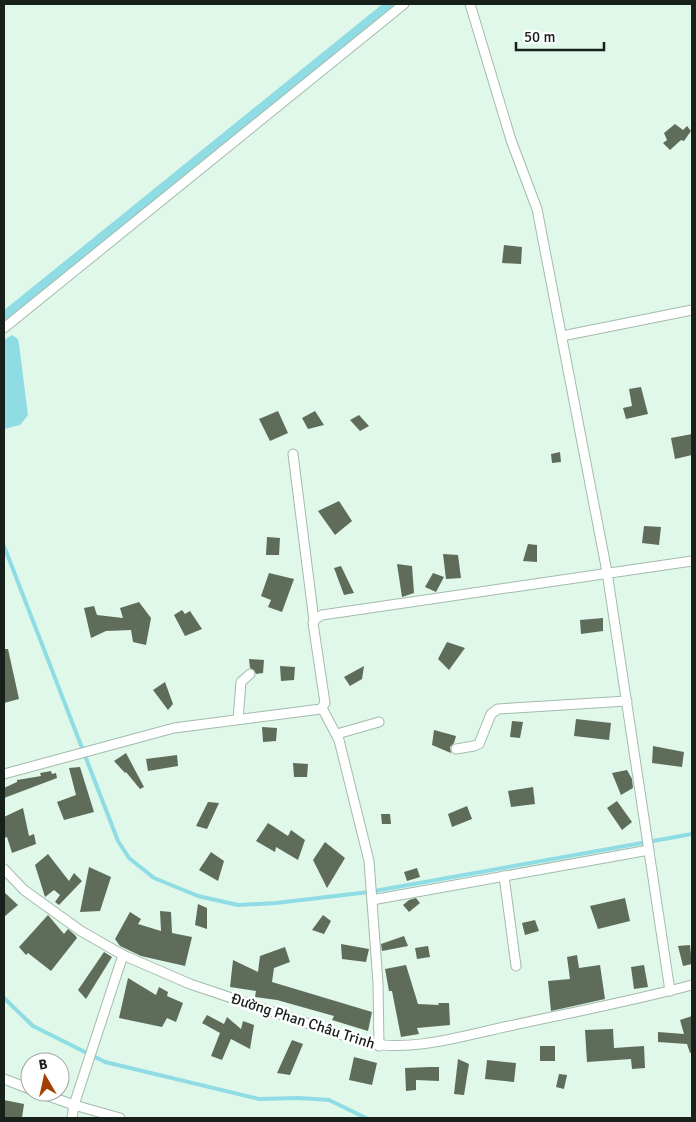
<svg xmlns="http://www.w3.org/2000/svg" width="696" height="1122" font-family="Signika,sans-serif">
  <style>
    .water { fill: #8fdce5 }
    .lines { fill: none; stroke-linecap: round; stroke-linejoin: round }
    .stream { stroke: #8fdce5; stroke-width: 4 }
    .canal { stroke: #8fdce5; stroke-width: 12 }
    .building { fill: #5f6c59 }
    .minor-casing { stroke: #a3bbac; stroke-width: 11 }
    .minor { stroke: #fff; stroke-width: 9 }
    .labels { text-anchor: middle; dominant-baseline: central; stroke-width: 5; stroke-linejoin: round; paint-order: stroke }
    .street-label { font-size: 15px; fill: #17201b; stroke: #fff }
  </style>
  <rect width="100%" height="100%" fill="#dff8e9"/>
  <path class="water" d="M12,335L18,339L19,344L28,415L20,425L4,429V340Z"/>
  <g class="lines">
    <g class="stream">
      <path d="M4,546L118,841L129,858L154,878L198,896L238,905L276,903L369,892L692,834"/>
      <path d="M4,998L33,1026L105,1062L259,1099L299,1098L329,1100L366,1118"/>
    </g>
    <path class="canal" d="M4,318L392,4"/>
  </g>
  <g class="building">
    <path d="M675,124L683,130L687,126L691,131L684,141L681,140L670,150L663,143L667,140L664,133Z"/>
    <path d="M504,245L522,247L521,264L502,263Z"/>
    <path d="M641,387L648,414L626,419L623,408L632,406L629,389Z"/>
    <path d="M278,411L288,433L270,441L259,419Z"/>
    <path d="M315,411L324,425L308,429L302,418Z"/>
    <path d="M359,415L369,426L360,431L350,420Z"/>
    <path d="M692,434V455L675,459L671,438Z"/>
    <path d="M560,452L561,462L552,463L551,454Z"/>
    <path d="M339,501L352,521L335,535L318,511Z"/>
    <path d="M644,526L661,527L659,545L642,543Z"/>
    <path d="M267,537L280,538L279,555H266Z"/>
    <path d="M528,544L537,545V562L523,561Z"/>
    <path d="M443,554L458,555L461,578L446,579Z"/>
    <path d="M397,564L412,566L414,593L402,597Z"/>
    <path d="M341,566L354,593L344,595L334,568Z"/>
    <path d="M269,573L294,579L282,612L268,607L271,600L261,596Z"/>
    <path d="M433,573L444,577L436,592L425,587Z"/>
    <path d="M139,602L151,618L146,645L133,642L131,630L106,631L91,638L84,608L94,606L97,615L123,618L120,608Z"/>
    <path d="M182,610L185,614L190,611L202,629L185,636L174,615Z"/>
    <path d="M603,618V631L581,634L580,620Z"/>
    <path d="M447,642L465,648L449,670L438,659Z"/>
    <path d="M4,649H8L19,699L4,703Z"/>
    <path d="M249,659L264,660L263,673L256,674L254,670L250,668Z"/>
    <path d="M280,666L295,667L294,680L281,681Z"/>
    <path d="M364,666L362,679L350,686L344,677Z"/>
    <path d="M165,682L173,704L168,710L153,690Z"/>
    <path d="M576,719L611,723L609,740L574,736Z"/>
    <path d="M512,721L523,722L520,738L510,737Z"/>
    <path d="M262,727L277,728L276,741L263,742Z"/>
    <path d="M434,730L456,736L454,743L450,747L451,753L432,745Z"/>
    <path d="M653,746L684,752L682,767L652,763Z"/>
    <path d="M126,753L144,787L140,789L126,772L125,773L114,761Z"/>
    <path d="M177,755L178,766L148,771L146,759Z"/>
    <path d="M293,763L308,764L307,777H294Z"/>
    <path d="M80,767L94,812L64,820L57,802L76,795L69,768Z"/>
    <path d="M627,770L632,779L633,788L621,795L612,773Z"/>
    <path d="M51,771L52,774L56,773L57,778L4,798V788L17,782V780L41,776L40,773Z"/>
    <path d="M533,787L535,804L511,807L508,791Z"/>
    <path d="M617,801L632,822L622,830L607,808Z"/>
    <path d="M208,802L219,803L207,829L196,826Z"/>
    <path d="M467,806L472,819L452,827L448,814Z"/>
    <path d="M23,808L29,836L34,834L36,844L12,853L7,837L4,838V817Z"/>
    <path d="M381,814H390L391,824H382Z"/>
    <path d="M268,823L288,836L291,830L305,840L298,860L276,847L275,852L256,841Z"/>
    <path d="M325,842L345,858L327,888L313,860Z"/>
    <path d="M211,852L224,861L218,881L199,870Z"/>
    <path d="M48,854L69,881L74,873L82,881L59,905L55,902L60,895L54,890L45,897L35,865Z"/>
    <path d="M89,867L111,877L100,911L80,912Z"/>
    <path d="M417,868L420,877L407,881L404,872Z"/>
    <path d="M4,892L18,905L4,917Z"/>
    <path d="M416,898L420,903L409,912L403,905L409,900Z"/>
    <path d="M625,898L630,921L598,929L590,906Z"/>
    <path d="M198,904L207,908V929L195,925Z"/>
    <path d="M160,911L171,912L172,933L192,937L185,966L141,956L120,946L115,939L130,912L141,919L138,924L161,931Z"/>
    <path d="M48,915L64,934L68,929L75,935L77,938L51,971L28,953L26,955L19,947Z"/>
    <path d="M323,915L331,921L324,934L312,930Z"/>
    <path d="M535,920L539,931L525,935L522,923Z"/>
    <path d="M404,936L408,946L382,951L381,944Z"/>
    <path d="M341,944L369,949L366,962L342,959Z"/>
    <path d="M690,945L692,964L683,966L678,946Z"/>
    <path d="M428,946L430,957L417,959L415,948Z"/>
    <path d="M285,947L290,962L274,968L272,982L372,1012L368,1031L332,1020L334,1016L277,1000L255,997L256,991L230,987L233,960L258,972L260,956Z"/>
    <path d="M104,952L112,957L86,999L78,990Z"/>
    <path d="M577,955L579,968L600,965L605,999L551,1011L548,981L570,979L567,957Z"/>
    <path d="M406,965L418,1004L439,1005L438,1003H449L450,1025L417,1028L419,1034L401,1037L392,991H389L385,969Z"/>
    <path d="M644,965L648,987L634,989L631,967Z"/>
    <path d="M128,978L156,995L159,987L168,992L167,996L183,1003L176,1022L167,1018L162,1027L119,1018Z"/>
    <path d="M207,1015L224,1024L227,1017L241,1029L243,1021L254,1025L250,1049L231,1039L222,1060L211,1056L220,1033L202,1023Z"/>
    <path d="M692,1016V1053H690L687,1044L658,1042V1032L684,1034L680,1020Z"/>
    <path d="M613,1029L614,1048L644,1046L645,1068L632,1069L631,1059L587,1062L585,1030Z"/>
    <path d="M292,1040L303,1044L290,1075L277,1073Z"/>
    <rect x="540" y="1046" width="15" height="15"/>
    <path d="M354,1057L377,1063L372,1085L349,1080Z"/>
    <path d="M458,1059L469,1064L464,1095L454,1094Z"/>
    <path d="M487,1060L516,1063L514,1082L485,1079Z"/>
    <path d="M430,1067H439V1081L416,1080V1090L406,1091L405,1068Z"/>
    <path d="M559,1074L567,1075L564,1089L556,1087Z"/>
    <path d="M4,1100L24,1104L22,1118H4Z"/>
  </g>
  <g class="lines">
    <g class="minor-casing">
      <g id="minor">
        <path d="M470,4L511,140L537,209L607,572L670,991"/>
        <path d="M4,328L404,4"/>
        <path d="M562,336L692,310"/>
        <path d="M293,454L314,621"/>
        <path d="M322,708L339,740L369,861L378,983L379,1046"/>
        <path d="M238,719L241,682L250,674"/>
        <path d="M337,734L379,722"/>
        <path d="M456,749L474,746L479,744L491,714L498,709L627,701"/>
        <path d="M4,774L174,728L321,709L325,703L313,623L315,619L322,615L692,561"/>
        <path d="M4,869L24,890L81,931L123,955L190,984L363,1042C411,1053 462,1036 509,1026C570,1013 632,1001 692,985"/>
        <path d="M504,876L516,966"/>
        <path d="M372,900L649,850"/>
        <path d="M4,1079L30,1089"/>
        <path d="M37,1092L74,1105L120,1118"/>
        <path d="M72,1118L74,1105L123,955"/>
      </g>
    </g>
    <use href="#minor" class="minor"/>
  </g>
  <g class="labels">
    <g class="street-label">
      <text transform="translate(303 1021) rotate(18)">Đường Phan Châu Trinh</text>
    </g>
  </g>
  <rect width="696" height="1122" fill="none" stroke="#17201b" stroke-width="10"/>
  <g transform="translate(45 1077) rotate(351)"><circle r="24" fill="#ffffff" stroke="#a2a6a4"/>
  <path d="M0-4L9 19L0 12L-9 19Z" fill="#a24001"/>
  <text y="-8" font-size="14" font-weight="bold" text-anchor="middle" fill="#17201b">B</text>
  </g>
  <path d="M516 42v8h88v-8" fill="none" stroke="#17201b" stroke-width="2.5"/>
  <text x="524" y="42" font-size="15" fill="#17201b" stroke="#ffffff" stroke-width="4" paint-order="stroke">50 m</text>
</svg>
